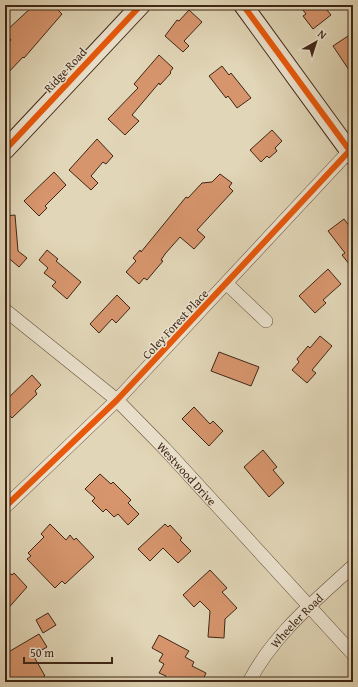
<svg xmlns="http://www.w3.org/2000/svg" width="358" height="687" font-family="'Gentium Book Plus',serif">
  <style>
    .building { fill: #d7956d; stroke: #3e2616 }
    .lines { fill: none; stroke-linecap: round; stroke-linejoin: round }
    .street-casing { stroke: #67523e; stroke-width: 14 }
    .secondary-casing { stroke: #3e2616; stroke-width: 20 }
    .street { stroke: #ece4d0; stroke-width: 13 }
    .secondary { stroke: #ece4d0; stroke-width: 18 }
    .cycleway-casing { stroke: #ece4d0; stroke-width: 8 }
    .cycleway { stroke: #e8590c; stroke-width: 6 }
    .labels { text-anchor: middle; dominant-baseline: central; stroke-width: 3; stroke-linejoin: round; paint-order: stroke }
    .street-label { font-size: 12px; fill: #3e2616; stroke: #ece4d0 }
  </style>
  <rect width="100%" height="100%" fill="#e1d6b7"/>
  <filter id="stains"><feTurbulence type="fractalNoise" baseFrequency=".005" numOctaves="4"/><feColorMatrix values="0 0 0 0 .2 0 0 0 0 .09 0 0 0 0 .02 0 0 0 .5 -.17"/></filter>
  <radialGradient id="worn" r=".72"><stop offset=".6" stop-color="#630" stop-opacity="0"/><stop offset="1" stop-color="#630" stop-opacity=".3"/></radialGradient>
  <g class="building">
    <path d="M34,5H53L62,14L24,58L23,57L5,76V49L10,43L9,42L11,40L5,32Z"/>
    <path d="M299,5H323L331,15L313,29L303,16L306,14Z"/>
    <path d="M189,10L202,22L184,41L189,46L183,52L165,36L177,20L179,21Z"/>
    <path d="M348,36L353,43V76L333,46Z"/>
    <path d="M159,55L173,68L170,72L171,73L160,85L159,83L132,115L139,121L125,135L108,119L138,88L134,84Z"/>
    <path d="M222,66L229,75L231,73L251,98L237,108L228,96L226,98L209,76Z"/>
    <path d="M272,130L282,141L275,148L277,151L269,158L267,156L261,162L250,150Z"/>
    <path d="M97,139L113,156L106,164L103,162L91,176L98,183L91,190L69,170Z"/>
    <path d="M54,172L66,185L45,206L47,208L39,216L24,201Z"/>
    <path d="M220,174L232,183L229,187L233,191L197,230L205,237L194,249L180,237L165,254L161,260L163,261L147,280L144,278L139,284L126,272L136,261L133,258L140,250L141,252L186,197L188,198L202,183L212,182Z"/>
    <path d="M15,215L18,251L27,258L19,267L5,255V216Z"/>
    <path d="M344,219L353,231V269L342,255L345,253L328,231Z"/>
    <path d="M47,250L58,259L56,261L81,282L67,299L52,286L56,282L44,273L48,268L39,260Z"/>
    <path d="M328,269L341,284L323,300L326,303L315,313L299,296Z"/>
    <path d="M117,295L130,308L116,323L112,319L99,333L90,324Z"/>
    <path d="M320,336L332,346L312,370L316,373L307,383L292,370L299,362L297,359L308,346L310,348Z"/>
    <path d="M219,352L259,367L251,386L211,371Z"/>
    <path d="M32,375L41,385L35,391L37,394L12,418L5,411V401Z"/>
    <path d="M194,407L210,424L213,421L223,431L209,446L182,419Z"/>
    <path d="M263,450L277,467L273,470L284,483L269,497L244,467Z"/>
    <path d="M100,474L111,484L113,482L131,500L128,503L139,514L128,525L118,514L114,517L106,509L103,512L92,501L95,498L85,489Z"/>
    <path d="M50,524L66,540L70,535L74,540L76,538L94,557L65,584L62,581L55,588L27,559L31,556L28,553L44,537L41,534Z"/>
    <path d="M165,524L168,527L170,525L182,538L180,540L191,551L178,563L163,548L150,561L138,549Z"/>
    <path d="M5,569L12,575L14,573L27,587L5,612Z"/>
    <path d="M210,570L227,588L222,592L237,608L225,619L224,638L208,637L210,611L200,601L194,607L183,595Z"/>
    <path d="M48,613L56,625L43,633L36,620Z"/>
    <path d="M39,634L47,647L33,655L45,676L35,682H10L5,674V654Z"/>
    <path d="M159,635L189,651L185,657L194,662L192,666L206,673L202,682H163L166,676L159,673L164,664L159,661L163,654L152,648Z"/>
  </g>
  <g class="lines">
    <g class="street-casing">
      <g id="street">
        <path d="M227,284L266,321"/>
        <path id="s1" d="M5,310L117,400L165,449L353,654"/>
        <path d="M5,507L117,400L353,147"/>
        <path id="s2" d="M249,682C273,635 315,601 353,566"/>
      </g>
    </g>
    <g class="secondary-casing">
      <g id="secondary">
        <path d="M243,5L353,156"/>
        <path d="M5,150L141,5"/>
      </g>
    </g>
    <use href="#street" class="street"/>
    <use href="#secondary" class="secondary"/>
    <g class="cycleway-casing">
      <g id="cycleway">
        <path d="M243,5L353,155"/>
        <path d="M5,150L141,5"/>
        <path d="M5,507L117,400L353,147"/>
      </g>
    </g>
    <use href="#cycleway" class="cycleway"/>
  </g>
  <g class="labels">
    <g class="street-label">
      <text transform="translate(65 70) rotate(-47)">Ridge Road</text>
      <text transform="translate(175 324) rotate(-47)">Coley Forest Place</text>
      <text stroke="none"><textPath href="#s1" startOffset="245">Westwood Drive</textPath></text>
      <text stroke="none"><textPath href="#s2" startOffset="78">Wheeler Road</textPath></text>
    </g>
  </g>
  <rect width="358" height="687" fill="none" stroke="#e1d6b7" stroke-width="20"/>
  <rect x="6" y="6" width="346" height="675" fill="none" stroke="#3e2616" stroke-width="2"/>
  <rect x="10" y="10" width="338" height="667" fill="none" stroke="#3e2616"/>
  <g transform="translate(316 42) rotate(39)" stroke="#ece4d0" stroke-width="3" paint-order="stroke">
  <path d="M0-3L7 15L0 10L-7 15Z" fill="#3e2616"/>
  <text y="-6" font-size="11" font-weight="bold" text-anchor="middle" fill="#3e2616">N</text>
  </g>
  <path d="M24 657v6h88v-6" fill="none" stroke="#3e2616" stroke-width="2"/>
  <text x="30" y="657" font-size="12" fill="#3e2616" stroke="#ece4d0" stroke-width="3" paint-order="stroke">50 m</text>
  <rect width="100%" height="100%" filter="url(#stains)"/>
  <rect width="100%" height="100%" fill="url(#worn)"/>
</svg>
